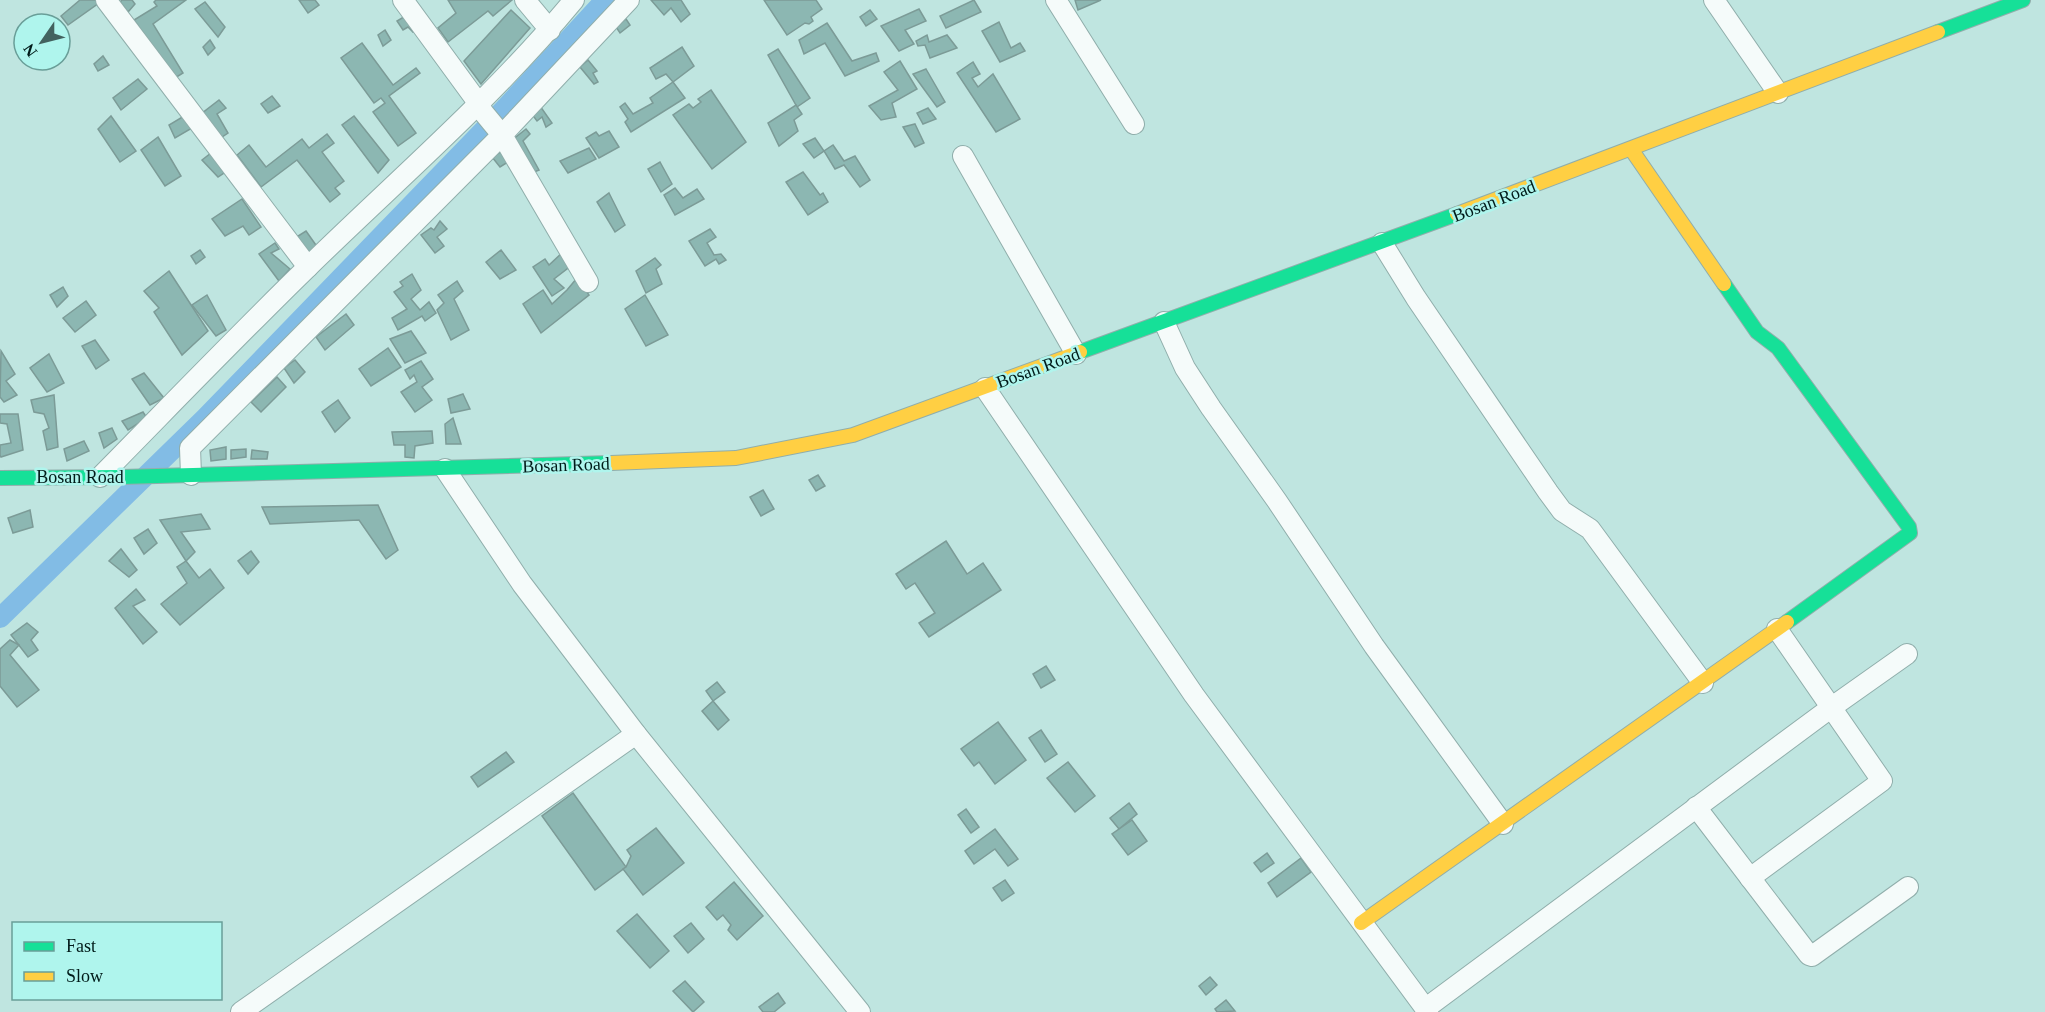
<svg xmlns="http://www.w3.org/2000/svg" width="2045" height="1012" font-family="Georgia,serif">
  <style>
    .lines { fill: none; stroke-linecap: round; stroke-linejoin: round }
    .canal { stroke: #82bce5; stroke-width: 20 }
    .building { fill: #8cb7b2; stroke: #7c9b97; stroke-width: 1.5 }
    .street-casing { stroke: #90aeab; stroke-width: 22 }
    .fast-casing { stroke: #90aeab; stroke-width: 16 }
    .slow-casing { stroke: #90aeab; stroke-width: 16 }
    .street { stroke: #f5fbfa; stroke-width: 20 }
    .fast { stroke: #16e098; stroke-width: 14 }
    .slow { stroke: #ffcf43; stroke-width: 14 }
    .labels { text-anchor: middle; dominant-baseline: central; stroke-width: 5; stroke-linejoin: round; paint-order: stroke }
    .street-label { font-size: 18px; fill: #001b19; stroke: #aff5ed }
  </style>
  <rect width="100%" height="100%" fill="#bfe5e0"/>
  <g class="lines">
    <path class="canal" d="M0,618L204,419L506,107L605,0"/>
  </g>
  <g class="building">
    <path d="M80,0H97L99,3L68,25L61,16Z"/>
    <path d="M122,0H132L135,4L128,12L120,2Z"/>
    <path d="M156,0H186L153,24L183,73L175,78L134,20L157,6L154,2Z"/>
    <path d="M299,0H315L319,5L308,13Z"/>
    <path d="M448,0H512L493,16L488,11L448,42L438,28L456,13Z"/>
    <path d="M651,0H681L690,14L681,22L671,8L664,15Z"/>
    <path d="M764,0H816L822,9L811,17L813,21L809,24L805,23L787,35Z"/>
    <path d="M974,0L981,12L946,28L940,16Z"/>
    <path d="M1075,0H1101L1078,10Z"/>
    <path d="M205,2L225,27L218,37L195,9Z"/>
    <path d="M919,9L926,21L905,30L914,44L899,51L881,26Z"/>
    <path d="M511,10L530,28L481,84L464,61Z"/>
    <path d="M870,10L877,19L866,26L860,17Z"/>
    <path d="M407,15L418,30L413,32L408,27L403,30L397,21Z"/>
    <path d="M626,19L630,25L620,33L616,27Z"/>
    <path d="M999,22L1011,48L1020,43L1025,51L1000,62L982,31Z"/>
    <path d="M827,23L852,61L876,53L879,61L845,76L825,43L804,54L799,40Z"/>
    <path d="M385,30L391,40L383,46L378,35Z"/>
    <path d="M927,35L929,42L947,35L957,48L930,58L925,45L918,46L916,41Z"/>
    <path d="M210,40L215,48L208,55L203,47Z"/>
    <path d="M362,43L393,85L416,68L420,73L389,96L416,133L398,146L373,112L385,103L381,98L374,103L341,58Z"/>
    <path d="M682,47L694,66L673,82L666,74L656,79L650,68Z"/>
    <path d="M778,49L810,98L797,107L768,55Z"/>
    <path d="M103,56L109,65L98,71L94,64Z"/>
    <path d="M588,60L597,71L593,73L598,82L594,84L580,67Z"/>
    <path d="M900,61L917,89L892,103L896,117L881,120L869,106L898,90L884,72Z"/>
    <path d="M973,62L980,74L972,78L978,87L993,74L1020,119L996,132L957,73Z"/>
    <path d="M926,69L945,102L937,107L913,74Z"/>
    <path d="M138,79L147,89L121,110L113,98Z"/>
    <path d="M673,82L685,98L631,132L625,122L628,119L620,107L625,103L633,114L653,103L650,98Z"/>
    <path d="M711,90L746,142L712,169L673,115L689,104L693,108L701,102L698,99Z"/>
    <path d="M272,96L280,106L268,113L261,104Z"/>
    <path d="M219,100L226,108L217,114L228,133L219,139L201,114Z"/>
    <path d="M796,105L802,114L794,120L798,131L779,146L768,123Z"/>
    <path d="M540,106L552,123L546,127L542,117L537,121L531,113Z"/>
    <path d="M928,108L936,119L923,124L917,113Z"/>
    <path d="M111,116L136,151L120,162L98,129Z"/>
    <path d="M184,116L192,128L175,138L169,125Z"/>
    <path d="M354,116L389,160L378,173L342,125Z"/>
    <path d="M915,124L924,143L915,147L903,127Z"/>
    <path d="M526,129L530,134L523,141L539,170L526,175L511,141Z"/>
    <path d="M609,131L619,147L599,158L586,138L596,132L599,136Z"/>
    <path d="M327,134L334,143L322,152L344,181L335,188L340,194L330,202L297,160L261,187L237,155L249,145L266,167L302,139L309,148Z"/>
    <path d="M158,137L181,176L165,186L141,150Z"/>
    <path d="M815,138L824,151L814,158L803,144Z"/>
    <path d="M833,145L844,161L855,156L870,180L860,187L844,165L835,169L824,151Z"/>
    <path d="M589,148L596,159L568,173L560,161Z"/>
    <path d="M502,151L508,162L500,167L492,157Z"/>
    <path d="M211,153L227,171L218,177L202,160Z"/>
    <path d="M660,162L672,184L661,192L648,169Z"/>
    <path d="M803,172L820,195L823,193L828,202L808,215L786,182Z"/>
    <path d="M675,188L683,198L697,189L704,199L675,215L664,195Z"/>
    <path d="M609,193L625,225L615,232L597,202Z"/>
    <path d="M242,199L261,227L249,235L243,226L225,236L212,219Z"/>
    <path d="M440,221L447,229L437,237L444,246L435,253L421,235L431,228L434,230Z"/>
    <path d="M710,229L716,237L707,243L714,255L721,254L726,260L719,264L716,259L705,266L689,241Z"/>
    <path d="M306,231L318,248L310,257L295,238Z"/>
    <path d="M275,243L279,249L271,253L290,269L279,281L259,254Z"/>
    <path d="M200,250L205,257L196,264L191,256Z"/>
    <path d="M501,250L516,270L500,279L486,262Z"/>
    <path d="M563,252L572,265L554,279L564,288L552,296L533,267L545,259L549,265Z"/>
    <path d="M655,258L661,265L656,269L662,284L646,293L636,271Z"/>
    <path d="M169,271L208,331L182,355L154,312L159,308L144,291Z"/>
    <path d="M412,274L421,290L411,299L420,310L429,302L436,313L425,321L422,316L398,330L392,318L407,309L394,292L403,286L400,282Z"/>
    <path d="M577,278L589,295L541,333L523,304L543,290L552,304L567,290Z"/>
    <path d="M457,281L463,291L454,299L469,330L451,340L437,310L444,303L438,295Z"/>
    <path d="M63,287L68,296L57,307L50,295Z"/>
    <path d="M207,295L226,330L216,336L192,305Z"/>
    <path d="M645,295L668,335L646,346L625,309Z"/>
    <path d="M86,301L96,315L75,332L63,318Z"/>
    <path d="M346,314L354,325L325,350L316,337Z"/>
    <path d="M411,331L426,353L405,363L390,339Z"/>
    <path d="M95,340L109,360L96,369L82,346Z"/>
    <path d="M388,348L401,367L371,386L359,369Z"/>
    <path d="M1,351L15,374L6,381L17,395L4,402L0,397Z"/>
    <path d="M49,354L64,383L47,392L30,368Z"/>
    <path d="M295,360L305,372L294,383L284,368Z"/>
    <path d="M421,361L433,379L422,387L432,400L415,412L401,392L417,382L414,375L410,379L405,370Z"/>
    <path d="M144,373L164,398L150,405L132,379Z"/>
    <path d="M277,377L286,387L261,412L251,402Z"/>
    <path d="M463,394L470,409L451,413L448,399Z"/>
    <path d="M54,395L58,447L47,450L43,431L49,428L44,414L34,412L31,400Z"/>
    <path d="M338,400L350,418L335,432L322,412Z"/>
    <path d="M143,412L147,418L128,430L122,421Z"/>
    <path d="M0,414H18L23,450L1,457L0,455V445L11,443L7,424L0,423Z"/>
    <path d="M453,418L461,444H446L445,424Z"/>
    <path d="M112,428L117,439L104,448L99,433Z"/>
    <path d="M432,431L433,443L415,446L414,458L405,457V445H394L392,432Z"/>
    <path d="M84,441L89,451L67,461L64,449Z"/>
    <path d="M226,447V459L211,461L210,450Z"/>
    <path d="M246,449V457L231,459V450Z"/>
    <path d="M252,450L268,452L267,459H251Z"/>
    <path d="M818,475L825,486L816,491L809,480Z"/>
    <path d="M763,490L774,509L761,516L750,497Z"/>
    <path d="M378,505L398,550L386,559L359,520L270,524L262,507Z"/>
    <path d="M30,510L33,527L13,533L8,518Z"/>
    <path d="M201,514L210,529L181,532L195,552L186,561L160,520Z"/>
    <path d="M148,529L157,543L144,554L134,538Z"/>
    <path d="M946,541L967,574L983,563L1001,590L929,637L919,623L935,613L915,583L906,589L896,574Z"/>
    <path d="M121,549L137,570L129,577L109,561Z"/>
    <path d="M251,551L259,562L248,574L238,561Z"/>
    <path d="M186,561L199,578L210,569L224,588L180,625L161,604L187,583L177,567Z"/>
    <path d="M136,589L145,600L133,606L157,632L143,644L115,608Z"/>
    <path d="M27,623L38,632L31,640L38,650L28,657L11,635Z"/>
    <path d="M10,640L19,645L10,655L39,690L17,707L0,686V649Z"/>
    <path d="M1046,666L1055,680L1041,688L1033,674Z"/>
    <path d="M717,682L725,692L713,701L706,691Z"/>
    <path d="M713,701L729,720L718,730L702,711Z"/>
    <path d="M998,722L1026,760L995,784L979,762L974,766L961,749Z"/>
    <path d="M1041,730L1057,754L1045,762L1029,738Z"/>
    <path d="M506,752L514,762L478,787L471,777Z"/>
    <path d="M1068,762L1095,796L1075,812L1047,778Z"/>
    <path d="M573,793L626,867L595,890L542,816Z"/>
    <path d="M1129,803L1137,814L1119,829L1110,818Z"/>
    <path d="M966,809L979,827L971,833L958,815Z"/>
    <path d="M1132,820L1147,841L1128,855L1112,834Z"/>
    <path d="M656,828L684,863L643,895L623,869L626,867L631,856L627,850Z"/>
    <path d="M995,829L1018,859L1008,866L995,849L974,864L965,851Z"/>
    <path d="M1267,853L1274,863L1261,872L1254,863Z"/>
    <path d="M1301,858L1311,872L1277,897L1268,883Z"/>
    <path d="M1005,880L1014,893L1002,901L993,888Z"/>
    <path d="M734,882L763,916L737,940L728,930L731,925L723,915L717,920L706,907Z"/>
    <path d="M637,914L669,951L650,968L617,931Z"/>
    <path d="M691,923L704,939L688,953L674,936Z"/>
    <path d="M1210,977L1217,985L1206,995L1199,986Z"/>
    <path d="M685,981L704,1002L693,1012L673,991Z"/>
    <path d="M778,993L785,1003L774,1012H763L759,1007Z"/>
    <path d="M1226,1000L1235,1011L1217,1012L1215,1009Z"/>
  </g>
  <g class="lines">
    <g class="street-casing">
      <g id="street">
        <path d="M106,0L308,267"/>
        <path d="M403,0L479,104L483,112L502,135L588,282"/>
        <path d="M525,0L550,30"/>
        <path d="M1056,0L1134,124"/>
        <path d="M1714,0L1778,93"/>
        <path d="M963,156L1076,354"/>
        <path d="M1382,243L1416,298L1548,492L1562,511L1590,529L1703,683"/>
        <path d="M1164,322L1185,368L1211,408L1277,501L1374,646L1503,824"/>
        <path d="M985,388L1194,695L1428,1012"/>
        <path d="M445,469L522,584L636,734L860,1012"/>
        <path d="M191,475L190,448L502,135L629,0"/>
        <path d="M100,477C169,407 237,336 308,267C398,179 494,97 574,0"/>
        <path d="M1696,807L1809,955L1812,956L1908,887"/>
        <path d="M1750,878L1882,781L1777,629"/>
        <path d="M1426,1008L1832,707L1907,654"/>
        <path d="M241,1012L636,734"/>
      </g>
    </g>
    <g class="fast-casing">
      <g id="fast">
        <path d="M1938,32L2023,0"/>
        <path d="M1724,284L1757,332L1778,348L1909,527L1910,533L1787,622"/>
        <path d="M1080,352L1457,214"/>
        <path d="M0,478L121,477L611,463"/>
      </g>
    </g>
    <g class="slow-casing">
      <g id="slow">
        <path d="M1631,149L1724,284"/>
        <path d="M1457,214L1938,32"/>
        <path d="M611,463L736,458L853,435L1080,352"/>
        <path d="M1361,923L1787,622"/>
      </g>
    </g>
    <use href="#street" class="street"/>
    <use href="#fast" class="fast"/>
    <use href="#slow" class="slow"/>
  </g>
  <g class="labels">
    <g class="street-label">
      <text transform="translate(1494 201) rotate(-21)">Bosan Road</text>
      <text transform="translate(1038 368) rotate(-20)">Bosan Road</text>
      <text transform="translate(566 465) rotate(-2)">Bosan Road</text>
      <text x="80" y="477">Bosan Road</text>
    </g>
  </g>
  <rect x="12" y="922" width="210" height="78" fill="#aff5ed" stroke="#699e98" stroke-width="1.5"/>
  <rect x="24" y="942" width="30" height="9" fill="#16e098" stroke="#699e98" stroke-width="1.5"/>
  <text x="66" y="952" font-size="18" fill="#001b19">Fast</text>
  <rect x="24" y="972" width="30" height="9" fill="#ffcf43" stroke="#699e98" stroke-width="1.5"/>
  <text x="66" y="982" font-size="18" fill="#001b19">Slow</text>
  <g transform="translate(42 42) rotate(235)"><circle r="28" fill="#aff5ed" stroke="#699e98" stroke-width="1.5"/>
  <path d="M0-4.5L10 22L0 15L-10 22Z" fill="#43625f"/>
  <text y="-9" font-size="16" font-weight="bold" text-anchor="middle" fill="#001b19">N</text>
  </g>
</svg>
